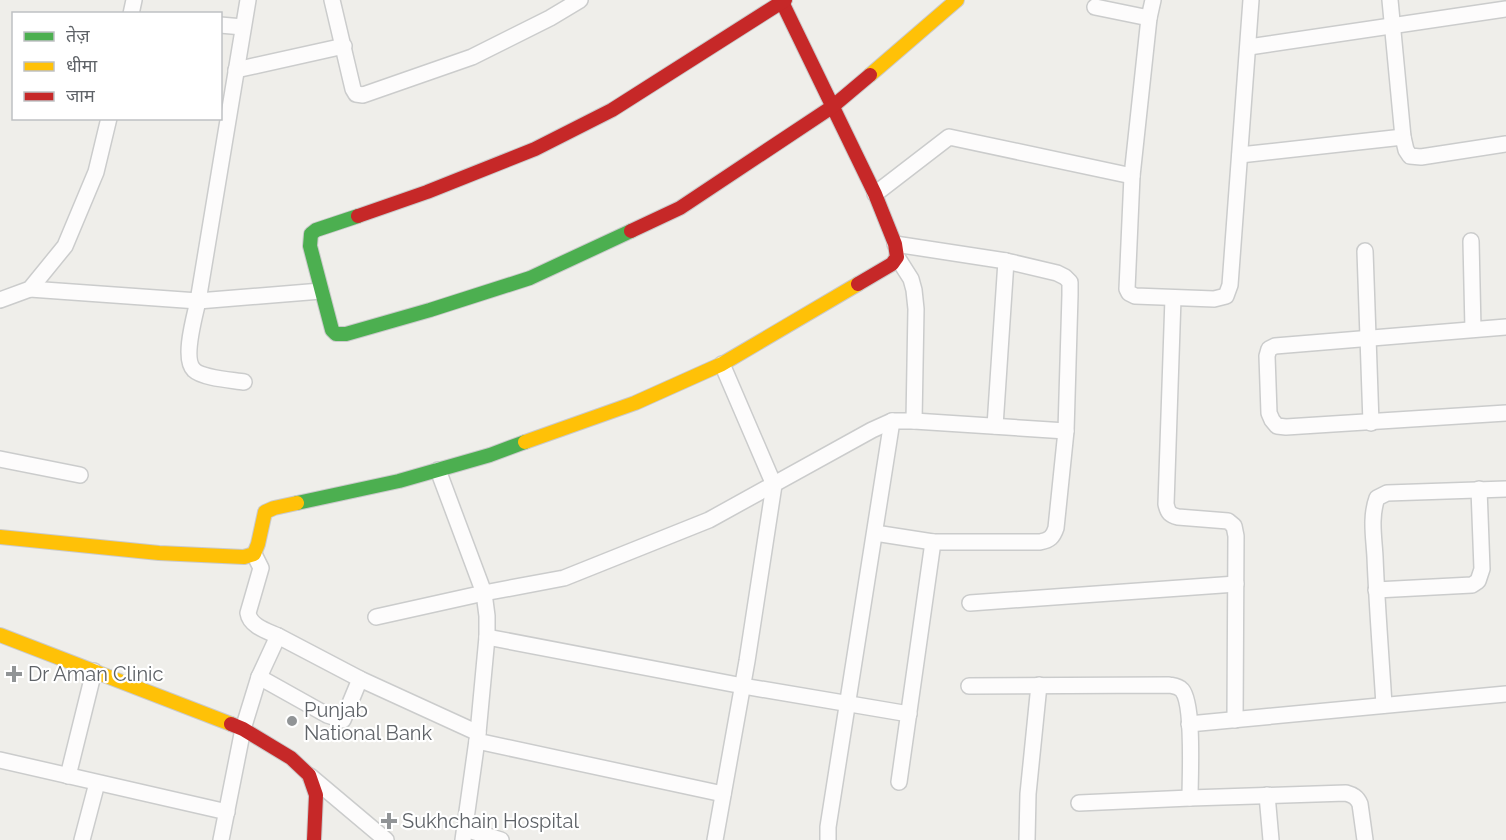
<svg xmlns="http://www.w3.org/2000/svg" width="1506" height="840" font-family="Raleway,'Noto Sans Devanagari',sans-serif">
  <style>
    .lines { fill: none; stroke-linecap: round; stroke-linejoin: round }
    .street-casing { stroke: #cbcccc; stroke-width: 18 }
    .fast-casing { stroke: #cacacb; stroke-width: 16 }
    .slow-casing { stroke: #cacacb; stroke-width: 16 }
    .jam-casing { stroke: #cacacb; stroke-width: 16 }
    .street { stroke: #fdfcfc; stroke-width: 15 }
    .fast { stroke: #4caf50; stroke-width: 14 }
    .slow { stroke: #ffc107; stroke-width: 14 }
    .jam { stroke: #c62828; stroke-width: 14 }
    .poi-dot { fill: #919496; stroke: #fff; stroke-width: 2 }
    .labels { text-anchor: middle; dominant-baseline: central; stroke-width: 4.5; stroke-linejoin: round; paint-order: stroke }
    .poi-label { font-size: 20px; fill: #5f6368; stroke: #fff; text-anchor: start }
  </style>
  <rect width="100%" height="100%" fill="#efeeea"/>
  <g class="lines">
    <g class="street-casing">
      <g id="street">
        <path d="M332,0L353,89L356,94L363,95L472,57L550,18L580,0"/>
        <path d="M1153,0L1149,18L1132,176L1127,289L1129,293L1135,296L1214,299L1226,296L1230,285L1251,0"/>
        <path d="M1390,0L1403,137L1406,150L1410,156L1421,157L1506,144"/>
        <path d="M1095,7L1149,18"/>
        <path d="M131,14L134,0"/>
        <path d="M220,25L243,27"/>
        <path d="M1249,47L1506,9"/>
        <path d="M236,70L344,46"/>
        <path d="M1240,155L1403,137"/>
        <path d="M875,194L949,137L1132,176"/>
        <path d="M1471,241L1473,329"/>
        <path d="M1365,251L1371,423"/>
        <path d="M897,257L911,279L914,290L916,309L914,421"/>
        <path d="M30,289L198,301L321,291"/>
        <path d="M1173,298L1166,504C1168,513 1170,515 1178,517L1228,521L1234,526L1236,536L1235,720"/>
        <path d="M0,300L30,289L65,246L96,172L109,118"/>
        <path d="M1506,327L1275,346L1269,349L1267,356L1269,413L1272,420L1277,426L1286,427L1506,413"/>
        <path d="M244,382C232,380 202,378 194,370C182,359 195,315 198,301L248,0"/>
        <path d="M995,426L1006,261"/>
        <path d="M0,459L80,475"/>
        <path d="M438,470L484,593L487,616V637L478,733L463,840"/>
        <path d="M875,533L933,542H1040C1050,540 1053,537 1056,528L1066,431L1070,295V282L1065,277L1057,273L1006,261L895,244"/>
        <path d="M254,554L261,568L248,613C250,626 267,631 278,636"/>
        <path d="M1376,590L1472,585L1478,581L1482,569L1479,489"/>
        <path d="M970,603L1236,584"/>
        <path d="M376,617L484,593L564,578L709,520L872,430L892,421H914L1066,431"/>
        <path d="M487,637L743,686L909,714"/>
        <path d="M259,677L327,715L343,720L360,679"/>
        <path d="M969,686L1169,685C1174,686 1178,686 1182,690C1194,704 1190,777 1190,798"/>
        <path d="M1384,705C1381,656 1377,607 1375,557C1374,538 1370,517 1377,498L1387,493L1506,489"/>
        <path d="M1189,724L1506,694"/>
        <path d="M477,741L723,794"/>
        <path d="M0,760L227,812"/>
        <path d="M68,776L94,671"/>
        <path d="M310,776L386,840"/>
        <path d="M899,782L933,542"/>
        <path d="M1267,795L1271,840"/>
        <path d="M1079,803L1190,798L1346,793C1353,795 1357,797 1360,804L1365,840"/>
        <path d="M465,829L501,840"/>
        <path d="M82,840L97,783"/>
        <path d="M221,840L243,729L259,677L278,636L360,679L478,733"/>
        <path d="M715,840L747,661L774,485L722,364"/>
        <path d="M828,840V827L892,421"/>
        <path d="M1027,840L1028,794L1039,685"/>
      </g>
    </g>
    <g class="fast-casing">
      <g id="fast">
        <path d="M358,216L316,230L311,234L310,246L332,330L336,334H346L430,310L530,278L631,231"/>
        <path d="M297,503L399,481L490,455L525,442"/>
      </g>
    </g>
    <g class="slow-casing">
      <g id="slow">
        <path d="M870,75L957,0"/>
        <path d="M525,442L635,403L722,364L858,284"/>
        <path d="M0,537L159,553L244,557L254,554L258,544L265,512L274,508L297,503"/>
        <path d="M0,635L231,724"/>
      </g>
    </g>
    <g class="jam-casing">
      <g id="jam">
        <path d="M781,0L875,194L895,244L897,257L892,264L858,284"/>
        <path d="M358,216L427,192L535,149L612,110L785,0"/>
        <path d="M631,231L680,208L832,107L870,75"/>
        <path d="M231,724L243,729L291,758L309,775L316,795L314,840"/>
      </g>
    </g>
    <use href="#street" class="street"/>
    <use href="#fast" class="fast"/>
    <use href="#slow" class="slow"/>
    <use href="#jam" class="jam"/>
  </g>
  <g class="poi-dot">
    <path d="M11 665h6v6h6v6h-6v6h-6v-6h-6v-6h6z"/>
    <circle cx="292" cy="721" r="6"/>
    <path d="M386 812h6v6h6v6h-6v6h-6v-6h-6v-6h6z"/>
  </g>
  <g class="labels">
    <g class="poi-label">
      <text x="28" y="674">Dr Aman Clinic</text>
      <text x="304" y="710">Punjab<tspan x="304" dy="23">National Bank</tspan></text>
      <text x="402" y="821">Sukhchain Hospital</text>
    </g>
  </g>
  <rect x="12" y="12" width="210" height="108" fill="#ffffff" stroke="#bfc1c3" stroke-width="1.5"/>
  <rect x="24" y="32" width="30" height="9" fill="#4caf50" stroke="#bfc1c3" stroke-width="1.5"/>
  <text x="66" y="42" font-size="18" fill="#5f6368">तेज़</text>
  <rect x="24" y="62" width="30" height="9" fill="#ffc107" stroke="#bfc1c3" stroke-width="1.5"/>
  <text x="66" y="72" font-size="18" fill="#5f6368">धीमा</text>
  <rect x="24" y="92" width="30" height="9" fill="#c62828" stroke="#bfc1c3" stroke-width="1.5"/>
  <text x="66" y="102" font-size="18" fill="#5f6368">जाम</text>
</svg>
